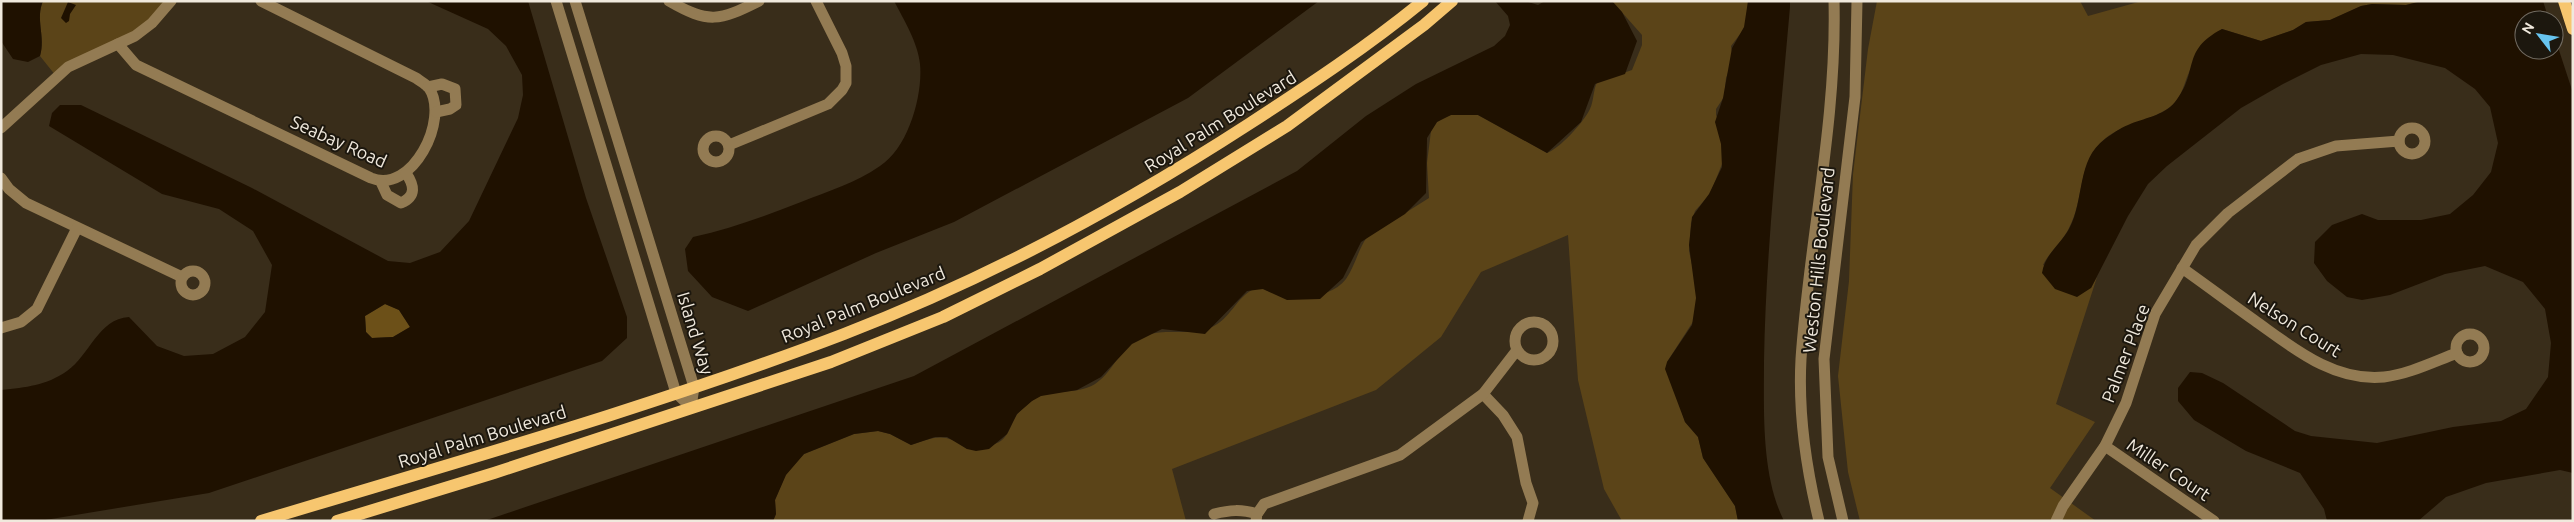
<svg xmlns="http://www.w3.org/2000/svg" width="2574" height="522" font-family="Ubuntu,sans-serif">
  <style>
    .green { fill: #5b4418 }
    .forest { fill: #6c5018 }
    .water { fill: #1f1100; fill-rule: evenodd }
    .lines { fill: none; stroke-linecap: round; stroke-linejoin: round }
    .minor { stroke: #937b53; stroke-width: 11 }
    .major { stroke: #f7c66f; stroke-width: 12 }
    .labels { text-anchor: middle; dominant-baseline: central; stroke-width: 4; stroke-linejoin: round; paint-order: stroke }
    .street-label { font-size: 18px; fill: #f0e9dd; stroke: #1c170e }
  </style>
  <rect width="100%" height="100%" fill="#392d1a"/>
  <g class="green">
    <path d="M43,1H171L152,23L56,76L40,56C46,37 35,19 43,1Z"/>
    <path d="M1612,1H1748L1747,25L1731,46L1733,59L1726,78L1724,97L1716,109V115L1722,130V164L1710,194L1695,211L1691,223L1689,251L1697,287L1696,317L1667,362L1685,422L1698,437L1703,458L1735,506L1738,521H1622L1604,489L1578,380L1568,235L1481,272L1441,337L1376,390L1172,469L1186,521H773L776,514L775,500L786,474L804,454L854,434L878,431L890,434L911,445C935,437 945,432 967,449C977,447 988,447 997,443C1008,439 1011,424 1016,416C1020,410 1028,404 1033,400C1051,387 1076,396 1095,384C1117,369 1119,344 1146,335C1168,328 1193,337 1214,326C1233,316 1238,293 1259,287C1282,300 1329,302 1346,279C1355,266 1358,250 1367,237L1429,198L1427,163L1431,131L1437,122L1443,118L1451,115H1478L1547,153C1559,149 1584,122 1590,109C1594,100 1593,91 1597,82L1632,70L1642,45V35Z"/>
    <path d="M1877,1H2080L2088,16L2142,1H2422L2406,5L2372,4L2361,6L2330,20L2306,22L2293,30L2261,41L2222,29C2212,41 2199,54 2191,68C2184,81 2183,98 2170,107C2147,124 2116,123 2097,147C2078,171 2083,202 2069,228C2063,241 2050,251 2043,265L2091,288L2097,277L2056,404L2095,422L2050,488L2096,521H1860L1848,472L1838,376L1849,281L1853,174L1868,49Z"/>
  </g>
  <path class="forest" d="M385,304L399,310L410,327L393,337L372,338L366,332L365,316Z"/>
  <g class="water">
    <path d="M1,1H43C35,19 46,37 40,56L28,62L13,59L1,41Z"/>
    <path d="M426,1H528L586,198L627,317V338L602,361L209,493L39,521H1V390C27,387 45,386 67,371C90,355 98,319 129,317L157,346L184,356L213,354L245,337L265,312L272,265L253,231L219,209L162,194L49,126L52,113L60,105H81L252,188L388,261L410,263L440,252L469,221L518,118L523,95L522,75L506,46L488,29ZM385,304L399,310L410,327L393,337L372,338L366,332L365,316Z"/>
    <path d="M894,1H1319L1188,98L954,222L876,253L748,311L712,297L688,271L685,249L693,237C730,229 765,216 801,202C828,191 856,183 880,166C908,148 923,96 920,64C918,43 904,20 894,1Z"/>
    <path d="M1495,1H1525L1538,5L1545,1H1612L1622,12L1637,41L1625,74L1595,84L1581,122L1547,153L1478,115H1451L1437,122L1427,138L1426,193L1405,214L1361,242L1343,278L1320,299L1287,300L1263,289L1247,291L1205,334L1162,329L1132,344L1101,377L1077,390L1041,396L1032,401L1017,414L1007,434L989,449L976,451L967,449L947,437H935L911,445L890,434L878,431L854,434L804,454L786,475L775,500L776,514L773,521H484L914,376L1297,171L1366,116L1416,84L1494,46L1505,36L1510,25L1508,16Z"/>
    <path d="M1748,1H1790V7C1780,125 1766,243 1764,361C1764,411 1761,475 1784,521H1738L1735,506L1703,458L1698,437L1685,422L1665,369L1667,362L1692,325L1696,298L1689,245L1692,217L1709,194L1722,167L1721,144L1715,122L1723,98L1732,48L1744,27Z"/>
    <path d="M2422,1H2543L2549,20H2524V50H2554V35L2573,93V473L2560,470L2486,483L2446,497L2418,521H2327L2324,509L2300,473L2246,451L2194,420L2178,401V388L2190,372L2202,373L2223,383L2295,431L2311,436L2377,443L2453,427L2501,421L2526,409L2548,377L2551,343L2545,309L2523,282L2485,266L2445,274L2390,295L2362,300L2347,297L2327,281L2314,263L2315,242L2332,225L2362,214L2378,220H2421L2450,214L2473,195L2491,172L2498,143L2490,107L2475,89L2445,68L2393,55L2361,54L2321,65L2283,84L2241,108L2167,166L2148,184L2128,216L2091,288L2077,297L2055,289L2042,273C2045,254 2060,245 2069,229C2085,200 2076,160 2105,139C2112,134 2120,128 2128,125C2143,118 2164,116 2175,102C2200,71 2180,51 2222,29L2261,41L2293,30L2306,22L2330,20L2361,6L2372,4L2406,5Z"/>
    <path d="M68,2L76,5L70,14L69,21L66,23L61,18Z"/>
  </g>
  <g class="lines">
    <g class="minor">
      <path d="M556,1L676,393L691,407"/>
      <path d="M575,1L694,387L691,407"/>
      <path d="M669,1C709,24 719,21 759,1"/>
      <path d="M118,44L136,65L371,178C412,195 450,119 429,88C426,84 420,81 416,78L261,1"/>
      <path d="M428,87L442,84L455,89L456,105L450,109L436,112"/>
      <path d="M1,128L68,67L135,36L152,23L171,1"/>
      <circle cx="2412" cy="141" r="13"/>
      <circle cx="716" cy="149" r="13"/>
      <path d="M729,145L828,104L842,90L846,83V66L842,53L816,1"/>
      <path d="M1,178L9,189L26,203L182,277"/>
      <path d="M381,182L387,195L401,203C417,196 414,185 406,173"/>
      <path d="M2182,268C2206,285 2230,303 2254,320C2292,347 2333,382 2384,377C2409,374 2433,362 2457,353"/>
      <circle cx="193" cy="283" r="12"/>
      <circle cx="1534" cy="341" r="19"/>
      <path d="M1,328L21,322L37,309L77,228"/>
      <circle cx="2470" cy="348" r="14"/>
      <path d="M1483,394L1503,415L1517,437L1526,483L1533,503L1528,521"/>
      <path d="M2105,446L2214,521"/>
      <path d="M1214,514C1230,510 1241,509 1257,514"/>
      <path d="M1256,521L1257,514L1264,504L1400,455L1483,394L1517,350"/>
      <path d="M1819,521C1806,468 1798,414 1801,359C1809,240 1837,122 1834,1"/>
      <path d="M1843,521L1828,457L1824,359L1855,97L1857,1"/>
      <path d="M2056,521L2063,506L2105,446L2126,403L2155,314L2196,245L2228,213L2298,159L2336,146L2399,141"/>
    </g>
    <g class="major">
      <path d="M2564,1L2573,29"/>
      <path d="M261,521C456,462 653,407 844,334C987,279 1121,207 1249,124C1309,85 1368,46 1423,1"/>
      <path d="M337,521L494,473L831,362L943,317L1040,269L1180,192L1287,126L1424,25L1452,1"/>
    </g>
  </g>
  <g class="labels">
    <g class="street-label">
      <text transform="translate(1220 121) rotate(-32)">Royal Palm Boulevard</text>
      <text transform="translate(339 141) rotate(24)">Seabay Road</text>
      <text transform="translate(1818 260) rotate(-84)">Weston Hills Boulevard</text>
      <text transform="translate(863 304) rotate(-22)">Royal Palm Boulevard</text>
      <text transform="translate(2295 324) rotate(32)">Nelson Court</text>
      <text transform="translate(696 333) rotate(73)">Island Way</text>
      <text transform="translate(2125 353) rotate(-69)">Palmer Place</text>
      <text transform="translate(482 436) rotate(-17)">Royal Palm Boulevard</text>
      <text transform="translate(2169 469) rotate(34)">Miller Court</text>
    </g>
  </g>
  <rect width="2574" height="522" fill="none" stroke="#f0e9dd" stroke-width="5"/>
  <g transform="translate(2539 35) rotate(301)"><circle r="24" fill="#1c170e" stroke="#716b61"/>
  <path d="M0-4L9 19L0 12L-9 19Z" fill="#67c4ef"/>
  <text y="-8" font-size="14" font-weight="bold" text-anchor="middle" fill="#f0e9dd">N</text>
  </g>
</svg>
